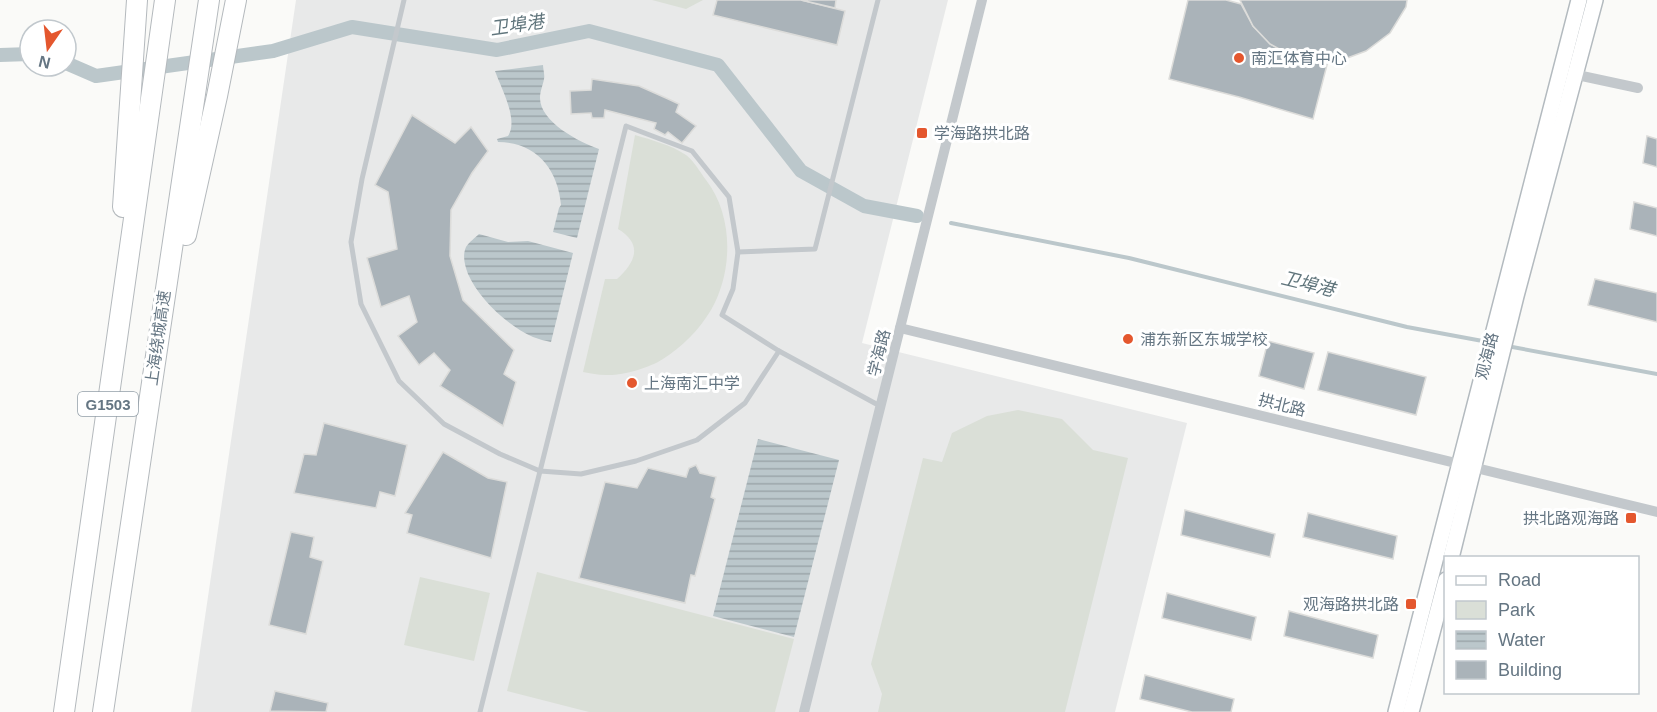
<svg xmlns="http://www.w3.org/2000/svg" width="1657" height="712" font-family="Helvetica,'Noto Sans SC',sans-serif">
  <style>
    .built { fill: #e8e9e9 }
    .green { fill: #dadfd7 }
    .water { fill: url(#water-rules) }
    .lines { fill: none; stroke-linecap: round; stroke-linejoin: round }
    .stream { stroke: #bbc7cb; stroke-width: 4 }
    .canal { stroke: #bbc7cb; stroke-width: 14 }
    .building { fill: #aab3b9; stroke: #dcdcda; stroke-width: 1.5 }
    .secondary-casing { stroke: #b3babf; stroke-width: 18 }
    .highway-casing { stroke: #b4b9bd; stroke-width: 22 }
    .lane { stroke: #c3c8cc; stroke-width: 5 }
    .street { stroke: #c3c8cc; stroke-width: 10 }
    .secondary { stroke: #fff; stroke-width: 15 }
    .highway { stroke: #fff; stroke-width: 20 }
    .poi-dot { fill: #e4572e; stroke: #fff; stroke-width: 2 }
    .labels { text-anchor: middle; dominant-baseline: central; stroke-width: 6; stroke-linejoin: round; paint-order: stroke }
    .shield { fill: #fff; stroke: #939fa8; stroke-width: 1.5 }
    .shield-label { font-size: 15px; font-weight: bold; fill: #657683 }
    .poi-label { font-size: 16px; fill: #657683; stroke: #fff; text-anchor: start }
    .street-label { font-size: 16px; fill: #657683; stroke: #fff }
    .water-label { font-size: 18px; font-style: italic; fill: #60757c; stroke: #fff }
  </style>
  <defs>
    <pattern id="water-rules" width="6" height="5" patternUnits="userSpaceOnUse" patternTransform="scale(1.5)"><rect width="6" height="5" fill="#bbc7cb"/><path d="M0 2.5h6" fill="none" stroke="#9ca6aa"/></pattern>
  </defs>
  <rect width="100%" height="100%" fill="#fafaf8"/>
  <path class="built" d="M296,0H948L862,343L1187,423L1115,712H191Z"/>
  <g class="green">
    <path d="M652,0H703L686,9Z"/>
    <path d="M635,135C652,140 671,145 686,155C694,161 700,172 706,180C734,216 733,272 711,310C699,330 682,347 663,359C649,368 622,376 606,375C598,375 590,373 583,372L605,279H617C636,262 643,244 618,229Z"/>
    <path d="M1018,410L1062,419L1093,450L1128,458L1065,712H878L882,694L871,664L923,458L942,462L952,433L987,416Z"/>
    <path d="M537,572L794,639L775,712H589L507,691Z"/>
    <path d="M420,577L490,593L474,661L404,645Z"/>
  </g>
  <g class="water">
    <path d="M543,65C543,69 545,75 544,79C543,85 540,91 540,98C540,122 579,142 599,149L577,238L553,232L559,208L561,205C558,169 536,142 498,142L497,139L508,136C519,120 501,88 495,71Z"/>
    <path d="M479,234L508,242L528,241L573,253L551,342C545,341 539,339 533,337C508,326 479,299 468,274C465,266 462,256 466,247C469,242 475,238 479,234Z"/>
    <path d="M758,439L839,460L794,637L713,616Z"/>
  </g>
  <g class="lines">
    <g class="stream">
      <path d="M951,223L1129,258L1407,327L1488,342"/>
      <path d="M1507,346L1657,374"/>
    </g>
    <g class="canal">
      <path d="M0,55L30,54"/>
      <path d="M66,63L96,76L273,51L352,27L497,50L589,31L718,65L801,171L864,206L917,216"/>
    </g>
  </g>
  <g class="building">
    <path d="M717,0H801L845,11L837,45L713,15Z"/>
    <path d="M801,0H836L835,8Z"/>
    <path d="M1188,0H1226L1241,4L1253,26L1270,44L1292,56L1317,62L1328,61L1313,119L1239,97L1169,79Z"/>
    <path d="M1240,0H1407L1406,7L1390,33L1366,51L1342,60L1317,62L1292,56L1270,44L1253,26Z"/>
    <path d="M592,79L639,86L666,98L679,104L676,112L696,126L682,143L668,132L665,135L654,129L656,123L605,110L604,118H592L591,113L571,114L570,91L591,90Z"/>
    <path d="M412,115L455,143L471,127L488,151L472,173L451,210L450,256L463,300L514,350L504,374L516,382L503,426L440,386L450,370L434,353L419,365L398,336L417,322L409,296L381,307L367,258L397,249L388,192L375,185Z"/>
    <path d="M1647,136L1657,139V167L1643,163Z"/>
    <path d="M1634,202L1657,208V236L1630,229Z"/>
    <path d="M1595,279L1657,293V322L1588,305Z"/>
    <path d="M1268,341L1314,353L1304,389L1259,376Z"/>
    <path d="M1328,352L1426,377L1416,415L1318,390Z"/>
    <path d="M324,423L407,445L395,496L380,492L376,508L294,493L304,454L316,455Z"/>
    <path d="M443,452L488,478L507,482L491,558L407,533L412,515L405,513Z"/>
    <path d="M696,465L700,473L716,477L711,497L715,499L695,576L691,575L685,603L579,578L605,482L637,488L648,468L686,477L689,468Z"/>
    <path d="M1185,510L1275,534L1270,557L1181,535Z"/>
    <path d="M1308,513L1397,536L1393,559L1303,537Z"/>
    <path d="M291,532L314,537L310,557L323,561L306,634L269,625Z"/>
    <path d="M1167,593L1256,617L1251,640L1162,618Z"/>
    <path d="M1289,611L1378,635L1373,658L1284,636Z"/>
    <path d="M1145,675L1234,699L1231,712H1192L1140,699Z"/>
    <path d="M275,691L328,703L326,712L270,711Z"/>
  </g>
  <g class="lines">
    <g class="secondary-casing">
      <g id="secondary">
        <path d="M1451,558L1516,296L1595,0"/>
        <path d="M1396,712L1579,0"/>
        <path d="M1411,712L1446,580"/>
      </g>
    </g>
    <g class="highway-casing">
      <g id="highway">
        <path d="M123,207L137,0"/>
        <path d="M186,235L217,96L236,0"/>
        <path d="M64,712L165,0"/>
        <path d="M103,712L209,0"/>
      </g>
    </g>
    <g class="lane">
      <path d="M404,0L362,179L351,242L361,304L399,381L444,424L500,454L540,471L581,474L636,461L697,440L745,403L779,351"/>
      <path d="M738,252L815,249L878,0"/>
      <path d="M480,712L626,126L692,151L729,197L738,252L733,289L722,315L779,351L880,406"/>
    </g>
    <g class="street">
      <path d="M1568,73L1638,88"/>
      <path d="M900,328L1657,512"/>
      <path d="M804,712L982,0"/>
    </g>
    <use href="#secondary" class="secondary"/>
    <use href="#highway" class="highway"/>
  </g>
  <g class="poi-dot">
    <circle cx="1239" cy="58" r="6"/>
    <rect x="916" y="127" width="12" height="12" rx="3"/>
    <circle cx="1128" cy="339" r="6"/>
    <circle cx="632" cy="383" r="6"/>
    <rect x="1625" y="512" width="12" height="12" rx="3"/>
    <rect x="1405" y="598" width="12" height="12" rx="3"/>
  </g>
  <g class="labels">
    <rect class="shield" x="78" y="392" width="60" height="24" rx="4.5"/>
    <g class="shield-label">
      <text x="108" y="404">G1503</text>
    </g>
    <g class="poi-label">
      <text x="1251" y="58">南汇体育中心</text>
      <text x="934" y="133">学海路拱北路</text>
      <text x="1140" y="339">浦东新区东城学校</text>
      <text x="644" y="383">上海南汇中学</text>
      <text x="1619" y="518" text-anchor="end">拱北路观海路</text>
      <text x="1399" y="604" text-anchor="end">观海路拱北路</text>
    </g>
    <g class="street-label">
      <text transform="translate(158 338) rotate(-82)">上海绕城高速</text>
      <text transform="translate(879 353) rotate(-76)">学海路</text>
      <text transform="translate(1487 356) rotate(-76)">观海路</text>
      <text transform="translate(1282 405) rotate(14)">拱北路</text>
    </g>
    <g class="water-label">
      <text transform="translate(517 25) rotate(-8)">卫埠港</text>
      <text transform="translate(1308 284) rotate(14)">卫埠港</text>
    </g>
  </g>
  <rect x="1444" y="556" width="195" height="138" fill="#ffffff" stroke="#c1c8cd" stroke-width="1.5"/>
  <rect x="1456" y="576" width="30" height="9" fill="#ffffff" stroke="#c1c8cd" stroke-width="1.5"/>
  <text x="1498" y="586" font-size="18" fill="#657683">Road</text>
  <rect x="1456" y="601" width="30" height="18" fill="#dadfd7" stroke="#c1c8cd" stroke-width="1.5"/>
  <text x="1498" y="616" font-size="18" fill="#657683">Park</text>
  <rect x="1456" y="631" width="30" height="18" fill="url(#water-rules)" stroke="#c1c8cd" stroke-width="1.5"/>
  <text x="1498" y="646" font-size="18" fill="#657683">Water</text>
  <rect x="1456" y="661" width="30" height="18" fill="#aab3b9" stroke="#c1c8cd" stroke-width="1.5"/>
  <text x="1498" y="676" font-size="18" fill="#657683">Building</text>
  <g transform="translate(48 48) rotate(194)"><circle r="28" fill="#ffffff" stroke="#c1c8cd" stroke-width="1.5"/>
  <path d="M0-4.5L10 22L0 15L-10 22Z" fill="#e4572e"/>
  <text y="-9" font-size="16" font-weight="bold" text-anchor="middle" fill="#657683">N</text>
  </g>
</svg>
